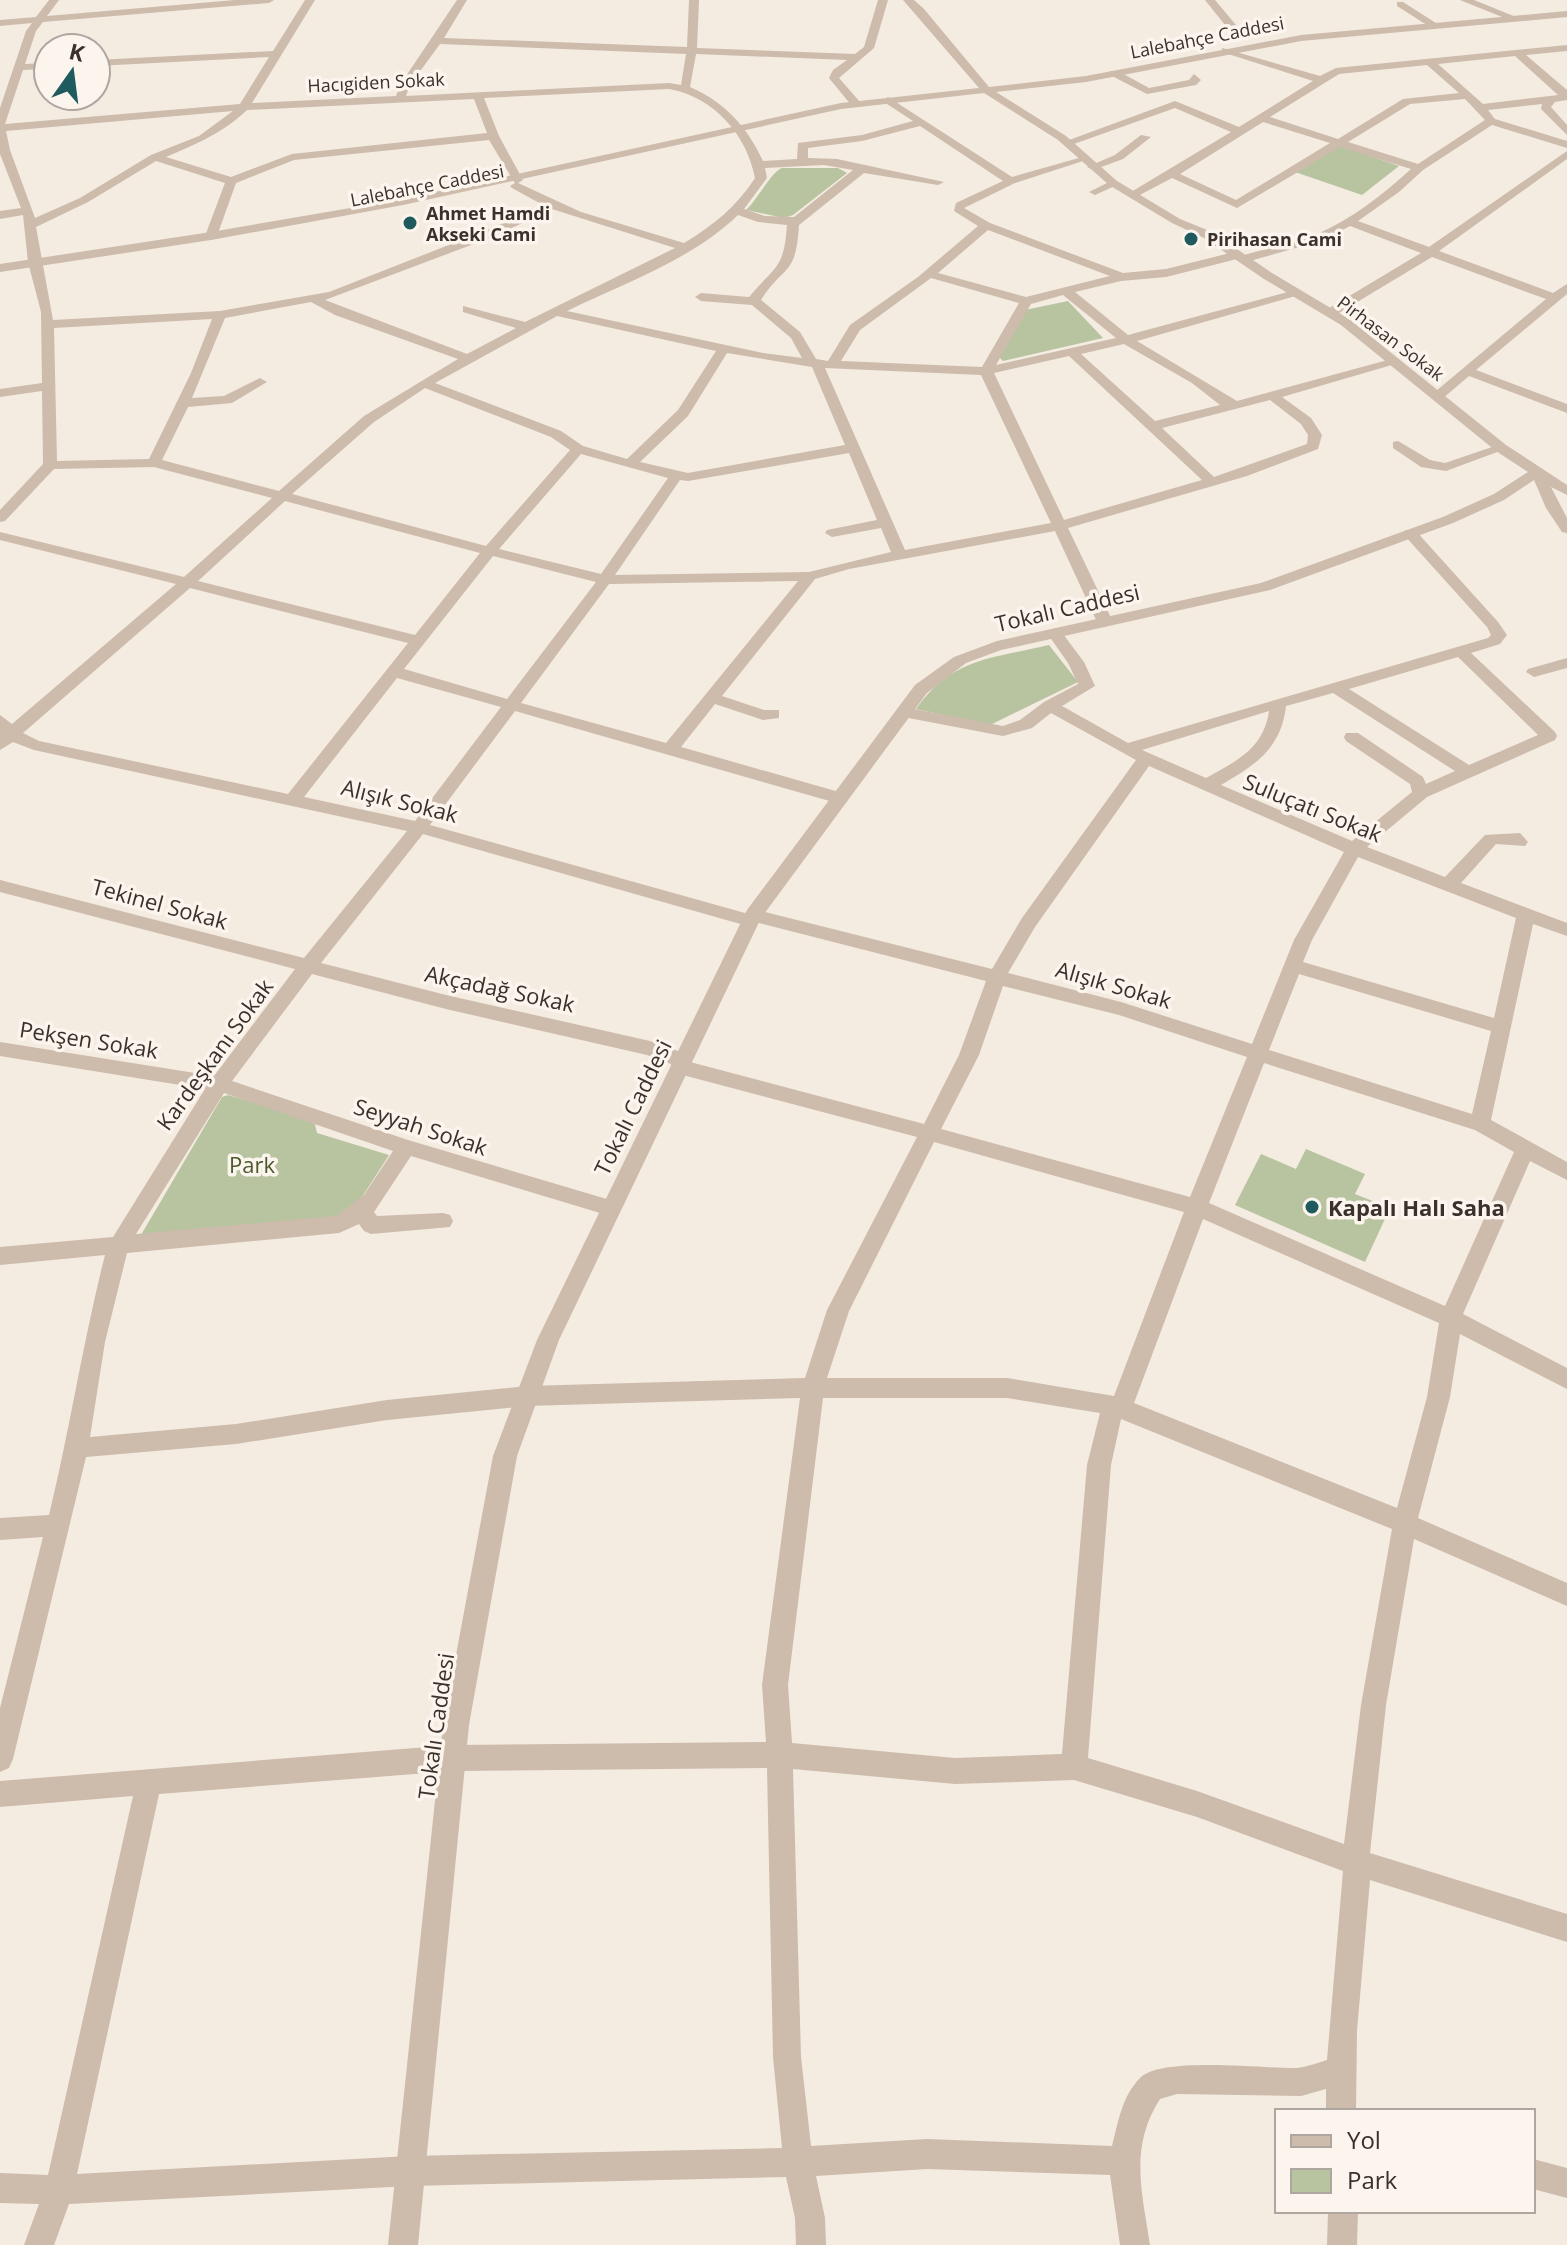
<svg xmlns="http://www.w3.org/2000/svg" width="1567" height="2245" font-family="'Open Sans',sans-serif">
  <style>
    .green { fill: #b8c4a0 }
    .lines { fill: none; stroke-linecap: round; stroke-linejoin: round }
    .minor { fill: #cdbbac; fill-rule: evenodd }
    .tertiary { fill: #cdbbac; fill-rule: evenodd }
    .poi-dot { fill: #1f5a5e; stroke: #fbf5ee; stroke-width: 3 }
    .labels { text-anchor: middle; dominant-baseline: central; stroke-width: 7; stroke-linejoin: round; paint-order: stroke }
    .far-street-label { font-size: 18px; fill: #3b302b; stroke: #fbf5ee }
    .far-poi-label { font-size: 18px; font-weight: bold; fill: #3b302b; stroke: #fbf5ee; text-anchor: start }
    .street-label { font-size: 22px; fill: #3b302b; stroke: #fbf5ee }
    .park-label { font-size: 22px; fill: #4a5a2e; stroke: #fbf5ee }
    .poi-label { font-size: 22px; font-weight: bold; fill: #3b302b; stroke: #fbf5ee; text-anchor: start }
  </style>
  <rect width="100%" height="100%" fill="#f4ebe1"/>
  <g class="green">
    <path d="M1335,146H1342L1399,166L1362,195L1295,172Z"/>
    <path d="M782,168H838L847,173L793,215L784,218L746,210C757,200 772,171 782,168Z"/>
    <path d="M1068,301L1103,338L1003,361L999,357L1025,310Z"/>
    <path d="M1049,645L1078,682L990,725L916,709C953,657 991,659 1049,645Z"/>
    <path d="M228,1095L314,1120L317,1133L389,1155L350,1216L141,1235L222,1097Z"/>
    <path d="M1306,1149L1365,1174L1355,1194L1390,1208L1365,1262L1235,1205L1261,1154L1296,1169Z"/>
  </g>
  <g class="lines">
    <g class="minor">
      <path d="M49,0H59L47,16L235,0H274L269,3L43,22L36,31L25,64L48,63V69L23,70L5,124L240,104L269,57L96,66V60L273,51L305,0H315L252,103L396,96L400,85L457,0H467L444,38L687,47L689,0H699L697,48L855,54L864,47L878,0H888L874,48L839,78L860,102V106H852L829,78L833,70L847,60L696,54L690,87C725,102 748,128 763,161L797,159L798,143L862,135L913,121L884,102L883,100L888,97L1012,177L1086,156V160L1015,183L964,208L990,223L1123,273L1166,269L1238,251L1244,255C1268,248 1294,243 1317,234C1352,219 1384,194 1411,169L1340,147L1237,208L1172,178L1136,197L1126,195L1231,132L1175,108L1071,145L1061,143L1175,101L1239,127L1313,81L1222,52V48L1320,76L1336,68L1567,45V51L1526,55L1567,90V100L1555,102L1551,107L1567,125V135L1541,109L1542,104L1488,110L1495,119L1567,141V148L1492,125L1423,170L1399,192L1358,221L1429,247L1567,151V159L1439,251L1553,293L1567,284V294L1476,370L1567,404V413L1469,376L1442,399L1430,396L1546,299L1432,257L1334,316H1326V310L1421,253L1350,226L1324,240L1243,263L1237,259L1166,277L1121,281L1075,292L1128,335L1299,289V295L1137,341L1237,401L1395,358L1402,362L1282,397L1311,418L1322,435L1318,449L1247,476L1068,528L1113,622L1110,625L1105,627L1097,622L1055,531L849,569L815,579L722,696L764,710H779V718L763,720L715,704L681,747L846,794L849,798L846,802L840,804L515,711L430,825L745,913L753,909L992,969L1022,918L1136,760L1051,713L1032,728L1003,736L898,716V708L904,707L1003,726L1020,720L1044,702L1078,684L1068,663L1047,633L1055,628L1060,630L1084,662L1095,686L1062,706L1128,743L1488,638L1491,635L1487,627L1405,536V530H1415L1498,622L1507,635L1500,644L1471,653L1555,732L1557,736L1555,740L1427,797L1367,847L1445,877L1485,835L1520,833L1528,842L1525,846L1496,844L1461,883L1567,923V936L1533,924L1491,1120L1567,1162V1180L1530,1161L1463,1314L1567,1368V1389L1460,1334L1450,1397L1418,1518L1567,1583V1606L1414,1539L1386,1705L1370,1853L1567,1914V1942L1370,1880L1357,2031L1356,2111H1326V2089L1301,2096L1177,2094L1160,2099C1129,2147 1142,2192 1150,2245H1120L1110,2175L927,2169L816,2176L825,2218L826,2245H796L795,2218L786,2177L410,2186L69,2204L54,2245H24L39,2204L0,2203V2173L48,2175L133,1796L0,1807V1781L453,1745L766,1742L762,1685L800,1398L527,1406L387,1420L236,1444L86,1457L13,1759L9,1768L0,1772V1708L43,1537L0,1540V1518L49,1515C70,1429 83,1341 105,1255L0,1265V1247L113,1237L205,1089L0,1056V1042L214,1076L295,969L0,892V880L304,958L407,831L34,750L13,742L0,750V715L12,724L176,584L0,540V532L184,577L272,498L154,467L54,469L5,521L0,522V510L43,464L42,391L0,397V389L42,383L41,312L28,262L23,215L0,219V211L21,208L0,154V108L26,31L32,23L0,26V20L36,17ZM440,44L686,54L681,85L669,83L406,96L410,85ZM1515,56L1558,95L1483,104L1438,64ZM1427,65L1459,93L1403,99L1338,139L1270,117L1339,74ZM669,89C714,97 747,135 755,178C737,206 713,226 684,243L581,212L518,183L523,180L499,136L484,98ZM474,99L487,133L292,154L231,177L166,157C196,144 223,133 247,110ZM1465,99L1485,120L1418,164L1348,142L1410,104ZM233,111L199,136L151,155L80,198L35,218L10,150L6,131ZM1263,122L1330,143L1236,200L1180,174ZM920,126L1003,181L956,203L954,211L978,226L918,277L850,325L828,361L816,359L800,332L761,300C784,264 796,277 799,225L864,173L938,185L944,182L837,159L808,158V148L862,141ZM489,140L515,183L510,186L512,188L543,205L487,230L329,292L220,311L53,320L36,227L88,202L156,161L225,183L205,236L211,240L217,236L236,183L294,160ZM824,165L853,170L794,217L765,216L744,209L767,178L765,168ZM552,209L675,248L525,322L463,306V312L516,328L467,354L325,300L495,236ZM738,215L758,222L787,225C784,269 776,265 749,297L701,293L695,297L701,301L752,305L791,338L802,358L763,353L567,311C625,283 691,260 738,215ZM988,230L1110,276L1026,297L938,273ZM931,278L1019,303L982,367L841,361L860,330ZM1063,295L1116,338L996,365L1031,304ZM311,302L335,315L458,359L364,416L279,491L162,460L188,407L232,403L267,382L260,378L224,396L192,398L225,318ZM557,316L716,351L678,410L627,459L583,446L561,431L435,383ZM212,319L191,373L149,459L57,461L54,328ZM1124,344L1192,383L1220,405L1155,421L1081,354ZM727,353L812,367L845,445L688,473L640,462L688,416ZM1069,356L1202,480L1064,520L994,373ZM825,368L981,375L1051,523L905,550ZM425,388L551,437L570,450L486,546L292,494L374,422ZM1270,400L1301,424L1308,435L1307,444L1214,477L1162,428ZM849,453L877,520L827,530L825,533L832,537L881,528L891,552L809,572L615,575L680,480L688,481ZM581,454L668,478L601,574L499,549ZM285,501L480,553L415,635L198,581ZM493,556L596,582L507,699L404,669ZM798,581L666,743L521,703L609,584ZM190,588L408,643L288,794L39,741L23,733ZM1458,657L1538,735L1469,765L1349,689ZM397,678L501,707L415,821L304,797ZM1333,693L1455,771L1426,784L1423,777L1358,733H1346L1344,737L1346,741L1410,784L1412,792L1352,841L1221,785C1255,765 1281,749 1286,706ZM1269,711C1264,748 1237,761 1206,778L1142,750ZM1149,766L1344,852L1294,940L1252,1044L1121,1002L1008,973L1035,927ZM423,834L751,927L759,923L986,981L959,1055L924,1124L690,1062L689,1055L650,1041L446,995L321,963ZM1358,857L1516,918L1494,1018L1303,962L1312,940ZM312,974L446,1009L647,1055L671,1064L672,1072L679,1074L917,1137L827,1310L805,1378L527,1386L387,1400L236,1424L90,1437L105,1342L127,1253L339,1233L359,1224L364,1231L371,1234L450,1227L453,1221L450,1215L443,1213L377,1216L374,1212L411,1156L610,1216L617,1214L620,1208L617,1202L610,1200L408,1140L232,1081ZM1299,974L1491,1031L1472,1114L1269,1050ZM1003,986L1119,1015L1247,1057L1190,1197L941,1129L979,1055ZM1264,1063L1475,1130L1514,1152L1445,1306L1209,1203ZM224,1093L393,1151L364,1195L336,1216L136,1234ZM934,1142L1184,1212L1114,1396L1007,1378H827L849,1311ZM1203,1219L1439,1323L1427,1397L1397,1508L1134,1403ZM823,1398H1007L1100,1413L1087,1465L1062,1754L955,1758L792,1743L788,1685ZM1121,1419L1392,1529L1361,1705L1344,1844L1197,1791L1088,1758L1111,1465ZM767,1768L773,2057L782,2148L410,2156L77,2174L159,1794L453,1771ZM793,1769L955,1784L1074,1780L1197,1817L1343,1871L1327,2060C1317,2063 1307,2067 1297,2068C1264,2069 1162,2056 1140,2078C1122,2096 1118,2123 1112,2146L927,2139L811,2146L801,2057Z"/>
      <path d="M1205,0H1215L1241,31V35H1233Z"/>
      <path d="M1460,0H1474L1516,17L1507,19Z"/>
      <path d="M1397,2H1403L1439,25L1430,27L1397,6Z"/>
      <path d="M1110,71H1118L1149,88L1189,80L1194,74L1201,80L1196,85L1147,94L1110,75Z"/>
      <path d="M1141,135L1151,137L1123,159L1093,170L1087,167L1115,155Z"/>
      <path d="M1113,180L1119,183L1117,185L1095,195L1089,192Z"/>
      <path d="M1398,441L1430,460L1445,463L1501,444L1508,448L1446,471L1421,467L1393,448V442Z"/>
      <path d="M1567,658V668L1534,677L1526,672L1528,669Z"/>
      <path d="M1533,2159L1567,2168V2198L1533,2189Z"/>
      <path d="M1328,2211H1358L1357,2245H1327Z"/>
    </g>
    <path class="tertiary" d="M903,0H914L924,9L989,87L1086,76L1301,35L1567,11V17L1301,41L1086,82L996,92L1066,136L1117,181L1180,219L1212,232L1272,273L1349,319L1506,445L1567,485V495L1551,487L1567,518V533L1562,532L1546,508L1534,480L1504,500L1453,523L1270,590L1001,650L966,663L927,693L761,918L559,1340L517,1456L469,1725L418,2245H388L443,1725L493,1456L537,1340L747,910L915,685L954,657L997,641L1261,583L1443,517L1494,494L1528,472L1496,451L1341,325L1264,279L1204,238L1172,223L1109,185L1058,140L984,93L841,109L403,205L211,240L0,272V264L211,232L403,199L841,103L979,88Z"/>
  </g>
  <g class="poi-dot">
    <circle cx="410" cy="223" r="8"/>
    <circle cx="1191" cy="239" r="8"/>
    <circle cx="1312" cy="1207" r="8"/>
  </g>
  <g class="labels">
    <g class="far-street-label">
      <text transform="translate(1207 37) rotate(-11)">Lalebahçe Caddesi</text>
      <text transform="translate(376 82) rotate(-3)">Hacıgiden Sokak</text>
      <text transform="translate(427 185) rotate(-11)">Lalebahçe Caddesi</text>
      <text transform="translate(1391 338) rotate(37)">Pirhasan Sokak</text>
    </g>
    <g class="far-poi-label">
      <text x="426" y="213">Ahmet Hamdi<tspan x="426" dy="21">Akseki Cami</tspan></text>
      <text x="1207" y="239">Pirihasan Cami</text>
    </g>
    <g class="street-label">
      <text transform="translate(1067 607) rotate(-13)">Tokalı Caddesi</text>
      <text transform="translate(400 800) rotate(14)">Alışık Sokak</text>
      <text transform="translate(1313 807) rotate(22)">Suluçatı Sokak</text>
      <text transform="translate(160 903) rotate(15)">Tekinel Sokak</text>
      <text transform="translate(1114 984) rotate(16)">Alışık Sokak</text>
      <text transform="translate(500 988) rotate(12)">Akçadağ Sokak</text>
      <text transform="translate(89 1039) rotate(9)">Pekşen Sokak</text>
      <text transform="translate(214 1054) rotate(-54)">Kardeşkanı Sokak</text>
      <text transform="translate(632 1107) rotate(-64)">Tokalı Caddesi</text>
      <text transform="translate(421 1126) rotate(18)">Seyyah Sokak</text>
      <text transform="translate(435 1726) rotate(-82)">Tokalı Caddesi</text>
    </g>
    <g class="park-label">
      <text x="252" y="1164">Park</text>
    </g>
    <g class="poi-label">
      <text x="1328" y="1207">Kapalı Halı Saha</text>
    </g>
  </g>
  <rect x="1275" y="2109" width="260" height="104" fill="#fbf5ee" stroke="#aea6a0" stroke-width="2"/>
  <rect x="1291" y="2135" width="40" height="12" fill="#cdbbac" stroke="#aea6a0" stroke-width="2"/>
  <text x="1347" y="2149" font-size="24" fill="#3b302b">Yol</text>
  <rect x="1291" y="2169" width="40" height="24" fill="#b8c4a0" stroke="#aea6a0" stroke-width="2"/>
  <text x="1347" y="2189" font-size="24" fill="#3b302b">Park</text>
  <g transform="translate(72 72) rotate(14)"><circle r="38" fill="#fbf5ee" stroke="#aea6a0" stroke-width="2"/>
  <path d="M0-6L14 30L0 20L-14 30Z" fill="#1f5a5e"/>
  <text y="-12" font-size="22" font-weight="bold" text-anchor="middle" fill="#3b302b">K</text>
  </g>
</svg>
